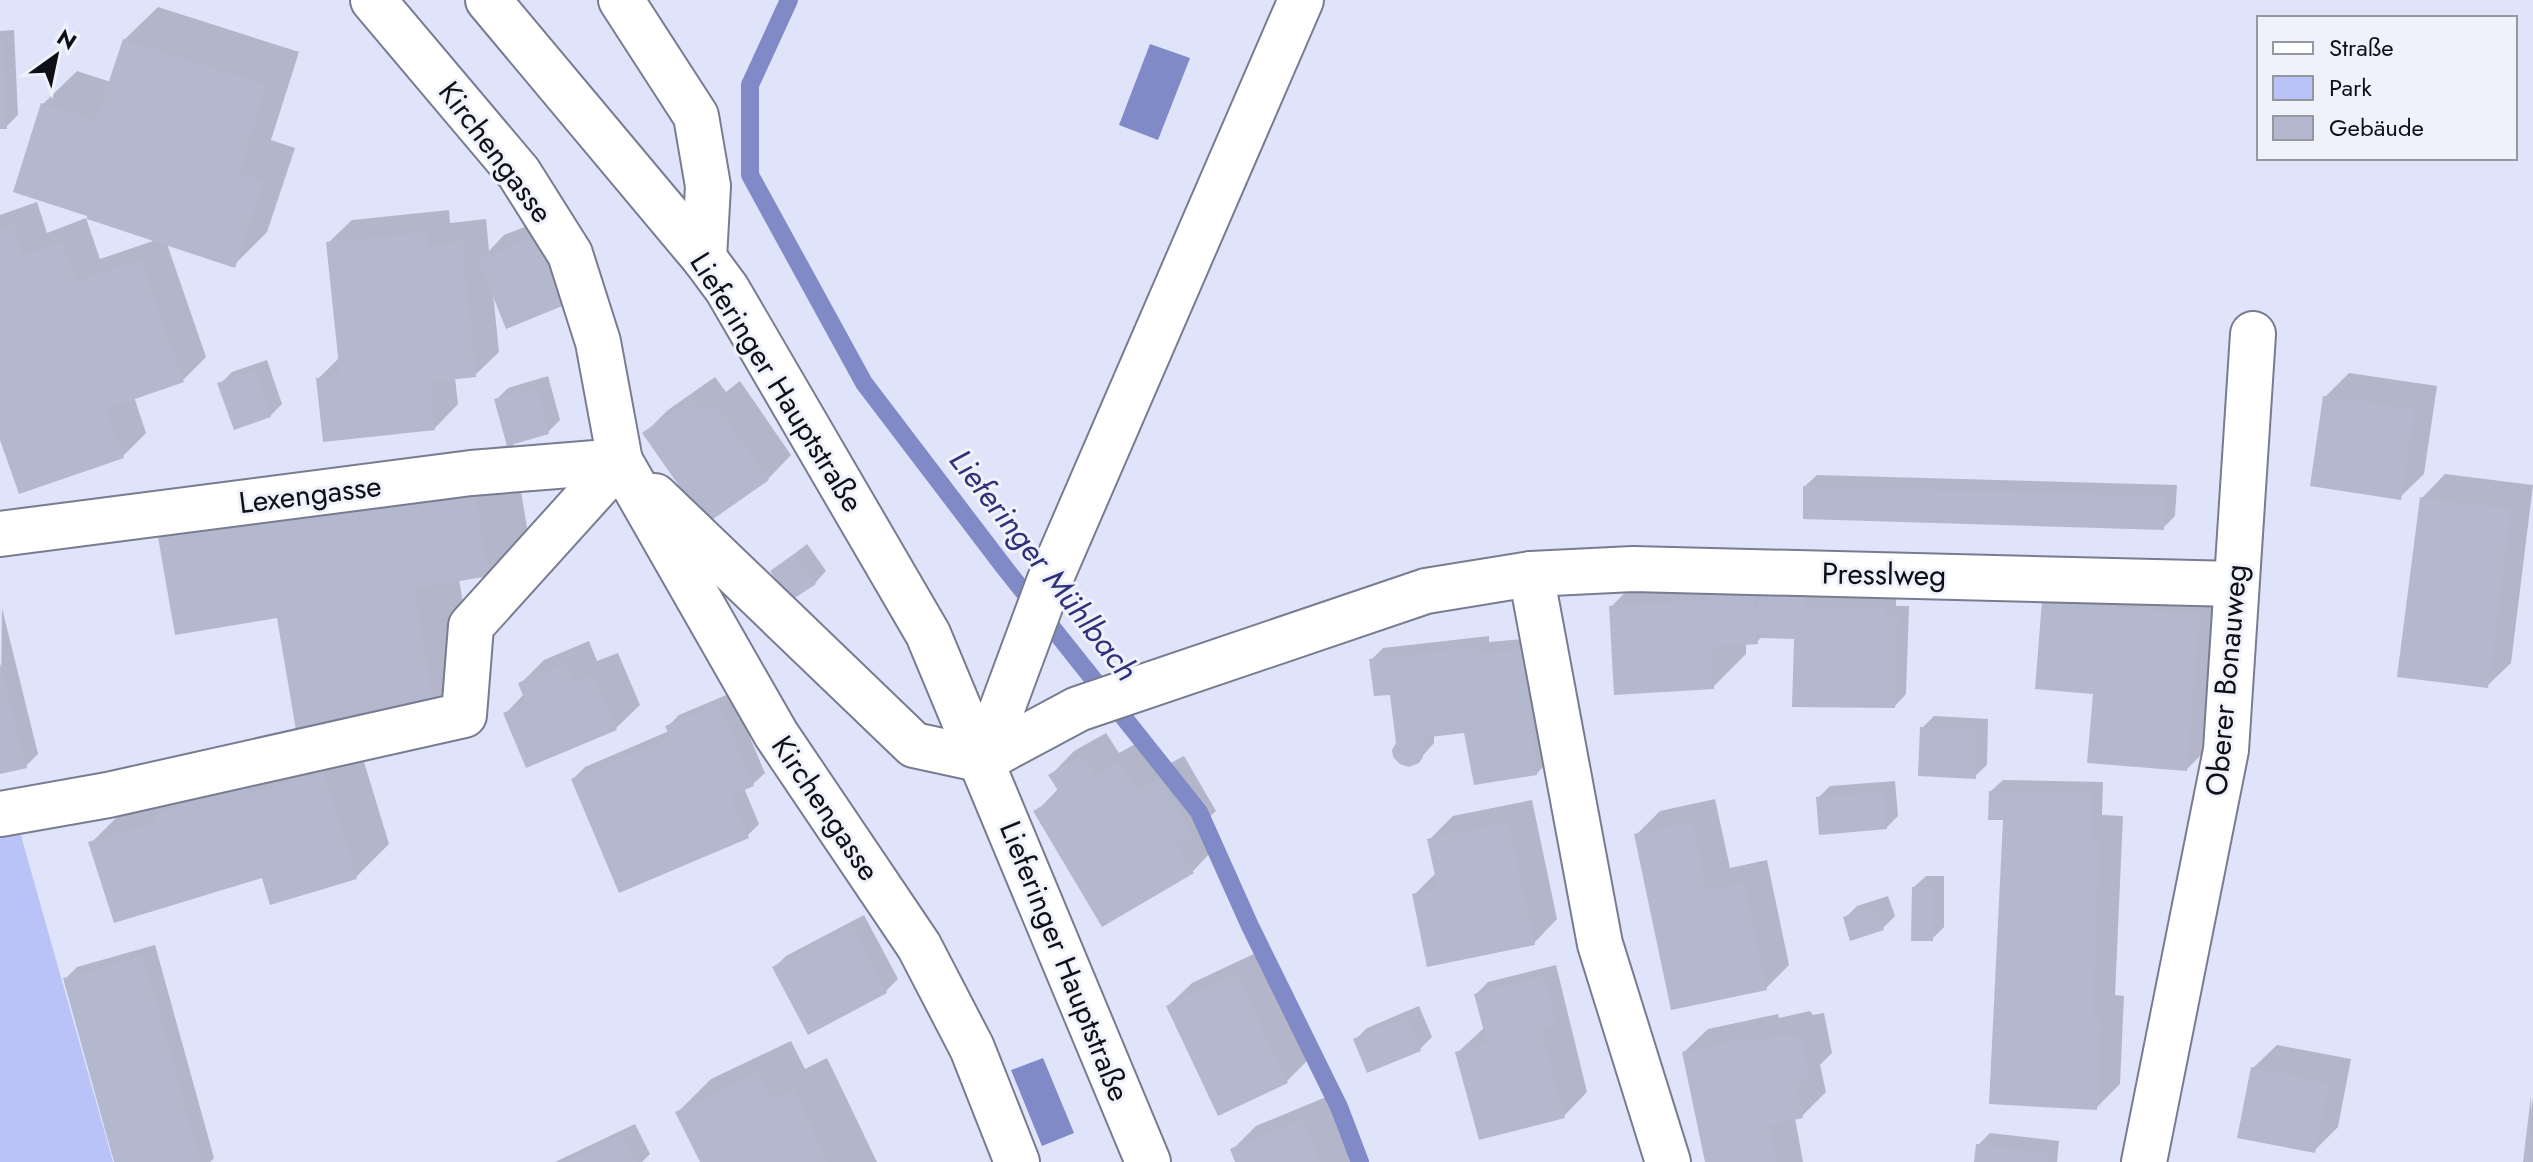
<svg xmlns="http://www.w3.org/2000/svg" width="2533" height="1162" font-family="Jost,sans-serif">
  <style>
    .green { fill: #b9c3f7 }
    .water { fill: #808ac6 }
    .shadow { fill: #0003 }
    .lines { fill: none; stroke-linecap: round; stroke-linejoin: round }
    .stream { stroke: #808ac6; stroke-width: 18 }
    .building { fill: #b4b8ce }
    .minor-casing { stroke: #787c90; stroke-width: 48 }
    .minor { stroke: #fff; stroke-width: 44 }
    .labels { text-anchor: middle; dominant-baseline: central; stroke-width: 6; stroke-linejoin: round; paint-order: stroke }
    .street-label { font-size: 30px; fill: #0f1017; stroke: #f0f2fb }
    .water-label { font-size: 32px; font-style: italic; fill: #2f327a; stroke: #f0f2fb }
  </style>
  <rect width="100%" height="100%" fill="#dfe4fa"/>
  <path class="green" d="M18,825L113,1162H0V829Z"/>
  <g class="water">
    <path d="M1150,44L1190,58L1158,140L1119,125Z"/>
    <path d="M1043,1058L1074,1133L1042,1146L1011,1070Z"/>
  </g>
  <g class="shadow">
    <path d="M158,7L299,52L271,140L295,148L267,232L234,265L167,244L206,357L183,380L134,397L146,433L123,456L0,434V215L37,202L47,233L86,218L100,259L156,240L43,104L77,71L111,82L124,40Z"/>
    <path d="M14,30L18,115L6,127H0V31Z"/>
    <path d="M449,210L450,223L486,219L489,251L504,235L567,210L493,294L499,352L475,375L455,378L458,404L435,428L318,379L340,357L328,243L352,220Z"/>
    <path d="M267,360L282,404L270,416L220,384L232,372Z"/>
    <path d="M2349,373L2437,386L2424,474L2400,497L2325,397Z"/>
    <path d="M548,376L560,420L548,432L513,442L528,534L488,575L459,579L474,670L434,710L279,616L160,538L201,497L509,445L496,400L508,388Z"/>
    <path d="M715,377L726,392L740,381L791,455L768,479L645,433L668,410Z"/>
    <path d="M2445,474L2533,485L2511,663L2487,686L2422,498Z"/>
    <path d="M1817,475L2177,485L2175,516L2163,528L1805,486Z"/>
    <path d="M807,544L826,571L815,583L772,571Z"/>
    <path d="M1644,573L1896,597V606H1909L1906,694L1895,706L1796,637L1762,636L1757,642H1746V654L1713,687L1611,607Z"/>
    <path d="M2068,579L2223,591L2210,746L2187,769L2095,692L2044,602Z"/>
    <path d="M2,608L38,754L26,766L0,772Z"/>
    <path d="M1489,636V642L1534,638L1548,762L1536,774L1466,731L1434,735V743L1418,761L1398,743L1392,692L1371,660L1383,648Z"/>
    <path d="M589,641L597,661L618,653L640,705L616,728L506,713L524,694L520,684L544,660Z"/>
    <path d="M731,693L765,773L753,784L744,788L759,824L747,836L573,779L585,767L669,731L667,727L679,715Z"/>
    <path d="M1934,716L1988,719L1987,765L1975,776L1922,728Z"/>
    <path d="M1106,733L1119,753L1144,739L1161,768L1184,756L1216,811L1202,824L1216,847L1193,871L1036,812L1059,788L1051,775L1074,751Z"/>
    <path d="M357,739L389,844L356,877L263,876L91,843L124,810Z"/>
    <path d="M2003,780L2103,782L2102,815L2123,816L2115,995L2124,996L2120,1084L2096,1108L2005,818L1991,791Z"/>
    <path d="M1895,781L1898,816L1886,828L1818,798L1830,786Z"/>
    <path d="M1715,799L1730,868L1767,860L1789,965L1766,988L1636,835L1660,811Z"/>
    <path d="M1532,800L1557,919L1534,943L1414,895L1437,872L1430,839L1453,816Z"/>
    <path d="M1926,876H1944V927L1932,939L1914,887Z"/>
    <path d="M1888,896L1895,916L1883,928L1845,918L1857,906Z"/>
    <path d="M864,915L898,979L886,991L809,1032L774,968L786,956Z"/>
    <path d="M155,945L214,1158L210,1162H116L65,979L77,967Z"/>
    <path d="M1260,951L1310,1058L1287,1081L1168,1006L1192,983Z"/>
    <path d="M1556,965L1587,1092L1564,1116L1458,1052L1485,1027L1476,994L1488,982Z"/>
    <path d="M1419,1006L1432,1037L1420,1049L1368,1071L1355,1040L1367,1028Z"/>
    <path d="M1810,1011L1813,1015L1824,1013L1832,1053L1820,1065L1826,1092L1802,1116L1795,1118L1803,1162H1707L1684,1052L1708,1029L1778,1014L1779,1018Z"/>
    <path d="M791,1041L805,1069L827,1058L877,1162H702L678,1112L711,1079Z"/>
    <path d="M2277,1045L2351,1059L2338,1127L2314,1151L2253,1068Z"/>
    <path d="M1326,1097L1353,1162H1237L1232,1150L1256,1126Z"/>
    <path d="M2533,1097V1162H2525Z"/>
    <path d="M635,1124L650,1154L642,1162H555Z"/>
    <path d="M1990,1133L2059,1141L2057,1162H1976L1978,1145Z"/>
  </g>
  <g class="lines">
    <path class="stream" d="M789,0L750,85V175L864,383L1004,567L1199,812L1250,926L1339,1107L1360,1162"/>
  </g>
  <g class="building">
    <path d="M123,39L267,85L239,173L263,181L235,268L87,219V216L13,192L41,103L96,120Z"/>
    <path d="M3,41L7,129H0V42Z"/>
    <path d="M13,225L23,255L62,241L76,281L141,259L184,382L106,409L124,458L19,494L0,440V229Z"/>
    <path d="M426,232L427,246L462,242L476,377L430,382L435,430L323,442L316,378L340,376L326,242Z"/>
    <path d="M543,232L572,302L506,329L478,259Z"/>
    <path d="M255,370L271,417L234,430L217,383Z"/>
    <path d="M536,387L549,434L507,446L494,399Z"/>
    <path d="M2323,396L2414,409L2401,500L2310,486Z"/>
    <path d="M691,399L701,414L715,404L769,480L706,524L642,433Z"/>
    <path d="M473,484L489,576L414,589L435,712L297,736L277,618L175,635L158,537Z"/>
    <path d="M1803,486L2166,496L2164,530L1803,519Z"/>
    <path d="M2420,497L2511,509L2488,688L2397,677Z"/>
    <path d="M794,554L816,584L790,601L770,571Z"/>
    <path d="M1754,588L1758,644L1711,647L1714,689L1614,695L1609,606L1708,599V591Z"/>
    <path d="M1759,594L1804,595V606L1885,608V617H1898L1895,708L1792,707L1794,639L1759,638Z"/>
    <path d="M2042,601L2200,614L2187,771L2087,763L2093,694L2035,689Z"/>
    <path d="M1477,647L1478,653L1523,649L1537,775L1474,785L1464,733L1422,738L1423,757L1419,763L1409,767L1400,764L1393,757L1392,750L1396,743L1390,695L1374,696L1369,659Z"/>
    <path d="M0,663L27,768L0,774Z"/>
    <path d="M565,663L573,683L594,675L617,730L526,768L503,713L526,703L518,683Z"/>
    <path d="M719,703L754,786L730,796L749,838L619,893L571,779L670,737L665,726Z"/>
    <path d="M1920,727L1977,730L1976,779L1918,776Z"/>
    <path d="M1082,755L1095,775L1119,761L1137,791L1159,778L1193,836L1177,845L1194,873L1102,927L1033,811L1061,795L1048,775Z"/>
    <path d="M323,771L357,879L270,905L262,878L114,923L88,842L157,821L155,813L247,785L250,794Z"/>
    <path d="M1989,791L2092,793L2091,838L2100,839L2092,1018L2101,1019L2097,1110L1989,1104L2003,820H1988Z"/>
    <path d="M1884,792L1887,829L1819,835L1816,797Z"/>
    <path d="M1508,822L1535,945L1427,967L1412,894L1438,889L1427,839Z"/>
    <path d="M1692,822L1707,890L1744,882L1767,990L1671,1010L1634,834Z"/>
    <path d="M1912,887H1933V941H1911Z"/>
    <path d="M1876,906L1884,930L1850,941L1843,917Z"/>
    <path d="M851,925L887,993L808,1035L772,967Z"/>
    <path d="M143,956L201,1162H114L63,978Z"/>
    <path d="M1236,973L1288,1083L1218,1116L1166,1006Z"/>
    <path d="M1544,976L1557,1025L1541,1029L1565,1118L1479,1140L1455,1052L1487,1043L1474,994Z"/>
    <path d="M1407,1016L1421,1051L1367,1073L1353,1039Z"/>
    <path d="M1786,1033L1789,1037L1801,1035L1809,1079L1796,1085L1803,1118L1769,1125L1776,1162H1705L1682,1052L1755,1037L1756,1041Z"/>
    <path d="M2251,1067L2329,1083L2315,1153L2237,1138Z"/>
    <path d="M758,1072L772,1101L794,1090L828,1162H700L675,1112Z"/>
    <path d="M2531,1096L2533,1162H2523Z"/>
    <path d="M1302,1119L1320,1162H1235L1230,1149Z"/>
    <path d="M623,1134L637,1162H565Z"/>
    <path d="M1976,1144L2049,1153L2048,1162H1974Z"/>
  </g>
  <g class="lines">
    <g class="minor-casing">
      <g id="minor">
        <path d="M373,0L519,173L570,254L598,342L620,461L776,734L919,946L972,1048L1017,1162"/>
        <path d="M488,0L704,258L727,289L928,634L1148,1162"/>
        <path d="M621,0L696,116L708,186L704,258"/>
        <path d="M655,496L914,745L983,760"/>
        <path d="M0,534L471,473L620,461"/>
        <path d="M1531,574L1600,944L1668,1162"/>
        <path d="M983,760L1078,709L1426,591L1531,574L1633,569L2236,584"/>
        <path d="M983,760L1049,582L1301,0"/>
        <path d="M0,814L108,795L464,715L471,626L620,461"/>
        <path d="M2144,1162L2226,750L2253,334"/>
      </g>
    </g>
    <use href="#minor" class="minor"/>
  </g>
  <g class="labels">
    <g class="street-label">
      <text transform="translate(496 152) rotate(53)">Kirchengasse</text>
      <text transform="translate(777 382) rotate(58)">Lieferinger Hauptstraße</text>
      <text transform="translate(310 494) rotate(-7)">Lexengasse</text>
      <text transform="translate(1884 574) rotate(1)">Presslweg</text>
      <text transform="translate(2226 680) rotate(-85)">Oberer Bonauweg</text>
      <text transform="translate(826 808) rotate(56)">Kirchengasse</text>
      <text transform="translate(1065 961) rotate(68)">Lieferinger Hauptstraße</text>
    </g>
    <g class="water-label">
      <text transform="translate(1044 565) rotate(52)">Lieferinger Mühlbach</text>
    </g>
  </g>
  <rect x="2257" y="16" width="260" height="144" fill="#f0f2fb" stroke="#9698a0" stroke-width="2"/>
  <rect x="2273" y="42" width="40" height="12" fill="#ffffff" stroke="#9698a0" stroke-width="2"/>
  <text x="2329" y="56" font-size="24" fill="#0f1017">Straße</text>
  <rect x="2273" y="76" width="40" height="24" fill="#b9c3f7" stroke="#9698a0" stroke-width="2"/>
  <text x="2329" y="96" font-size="24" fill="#0f1017">Park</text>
  <rect x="2273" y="116" width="40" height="24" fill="#b4b8ce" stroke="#9698a0" stroke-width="2"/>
  <text x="2329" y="136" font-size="24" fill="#0f1017">Gebäude</text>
  <g transform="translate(56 56) rotate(33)" stroke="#f0f2fb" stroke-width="6" paint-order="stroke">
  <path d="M0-6L14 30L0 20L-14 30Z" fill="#0f1017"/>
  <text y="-12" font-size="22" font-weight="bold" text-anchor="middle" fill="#0f1017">N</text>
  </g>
</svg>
